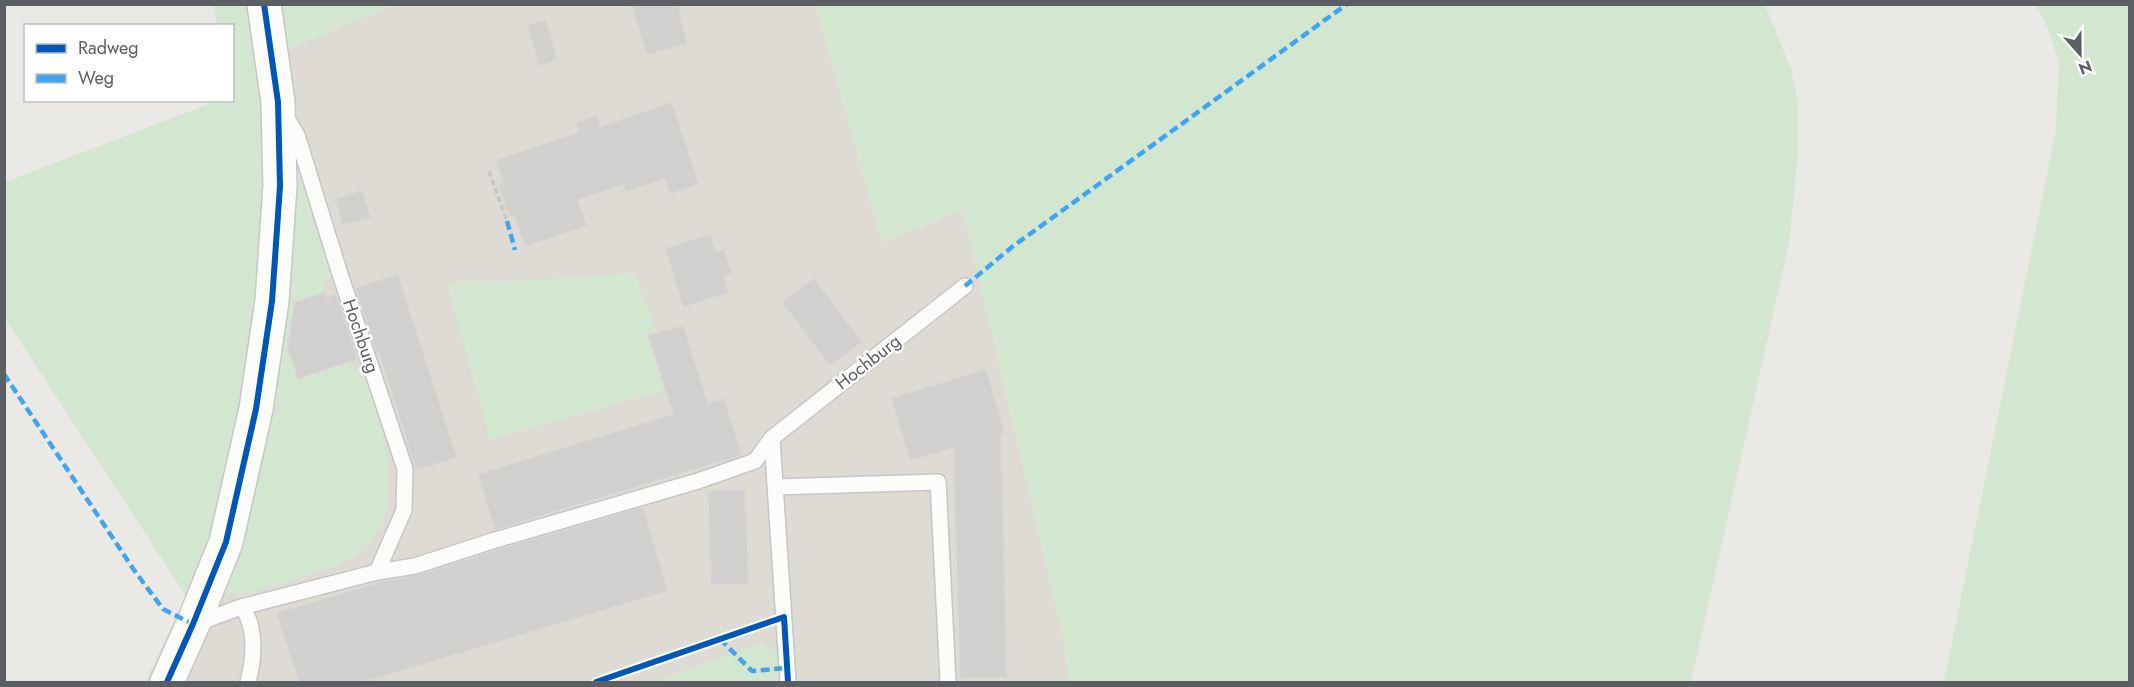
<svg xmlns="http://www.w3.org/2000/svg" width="2134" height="687" font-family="Jost,sans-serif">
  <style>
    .education { fill: #dedbd5; fill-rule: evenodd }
    .green { fill: #d3e6d0 }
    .building { fill: #d1d0ce; stroke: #dad8d4; stroke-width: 1.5 }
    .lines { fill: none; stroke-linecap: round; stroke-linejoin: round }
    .lane-casing { stroke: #c6c6c6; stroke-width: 18 }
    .secondary-casing { stroke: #c7c7c7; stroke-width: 36 }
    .path { stroke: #c5cac8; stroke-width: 4; stroke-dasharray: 6 3; stroke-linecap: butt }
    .lane { stroke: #fcfcfb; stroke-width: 15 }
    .secondary { stroke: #fcfcfb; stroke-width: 33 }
    .quiet { stroke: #40a5ee; stroke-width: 4.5; stroke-dasharray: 9 4.5; stroke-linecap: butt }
    .cycleway-casing { stroke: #fff; stroke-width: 10 }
    .cycleway { stroke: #0057b8; stroke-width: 6 }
    .labels { text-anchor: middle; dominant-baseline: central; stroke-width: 5; stroke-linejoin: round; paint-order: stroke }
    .street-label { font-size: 18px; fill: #5b5f63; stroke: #fff }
  </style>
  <rect width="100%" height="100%" fill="#eae9e5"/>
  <path class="education" d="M393,5H816L882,242L963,210L1065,645L1069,682H781L763,643L654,682H179L278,53ZM459,281L506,282L665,390L490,439Z"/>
  <g class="green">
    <path d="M214,5H393L278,53L335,274L323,283L325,292L294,303L288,350L298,379L351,361L355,370H363C380,423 414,509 361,552C346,564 323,569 306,575C281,583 256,593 230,596L220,588L179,682H145L186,596L5,318V182L217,101L232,100V26L217,25Z"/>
    <path d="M816,5H1765L1791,69L1798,102V156L1789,242L1691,682H1069L1065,645L963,210L882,242Z"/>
    <path d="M2036,5H2129V682H1944L2056,130L2059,63L2049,31Z"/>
    <path d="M634,273L657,333L666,390L490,439L447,284L459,281L506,282Z"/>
    <path d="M763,643L780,658L781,682H654Z"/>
  </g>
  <g class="building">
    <path d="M631,4H678L687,44L647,55Z"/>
    <path d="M546,20L558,60L539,66L527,25Z"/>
    <path d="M672,102L699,184L670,194L665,179L626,192L623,185L578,200L587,226L525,247L514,215L509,217L498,184L503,182L496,160L579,132L576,122L597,115L600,127Z"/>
    <path d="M362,190L371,218L342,225L336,199Z"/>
    <path d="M711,234L716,252L724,249L732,274L724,276L729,293L683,307L665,248Z"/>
    <path d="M398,274L457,458L416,470L379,352H376L355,288Z"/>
    <path d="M814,278L862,342L830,366L782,302Z"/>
    <path d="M325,292L326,297L336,294L358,359L298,379L288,349L294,303Z"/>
    <path d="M683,325L708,403L724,398L742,455L495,530L478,474L673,414L648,335Z"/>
    <path d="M986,369L1005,433L1001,434L1007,677L960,679L953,448L910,461L891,398Z"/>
    <path d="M745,489L749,584L711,585L708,491Z"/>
    <path d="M643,507L668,591L364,682H299L276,613L383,581L418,575L495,550Z"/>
  </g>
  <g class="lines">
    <g class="lane-casing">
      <g id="lane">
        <path d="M776,487L938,482L948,682"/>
        <path d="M377,572L415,566L492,541L698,481L755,461L772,438"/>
        <path d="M242,607C257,628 254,659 248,682"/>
        <path d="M195,624L238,608L377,572L404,510L405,469L339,271L297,135L285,115"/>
        <path d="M788,682L772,438L965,286"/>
      </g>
    </g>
    <g class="secondary-casing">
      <path id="secondary" d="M167,682L193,624L226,542L256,409L272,301L280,186L278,102L264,4"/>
    </g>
    <path class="path" d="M489,171L507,221"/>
    <use href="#lane" class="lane"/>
    <use href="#secondary" class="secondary"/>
    <g class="quiet">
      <path d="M507,221L515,250"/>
      <path d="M965,286L1012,247L1347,4"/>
      <path d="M4,374L134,570L163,609L193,624"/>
      <path d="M720,639L752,671L787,668"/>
    </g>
    <g class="cycleway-casing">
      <g id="cycleway">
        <path d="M167,682L193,624L226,542L256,409L272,301L280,186L278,102L264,4"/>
        <path d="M596,682L784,617L788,682"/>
      </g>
    </g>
    <use href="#cycleway" class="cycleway"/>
  </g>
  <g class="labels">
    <g class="street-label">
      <text transform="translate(361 336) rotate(71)">Hochburg</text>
      <text transform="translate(868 362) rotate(-38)">Hochburg</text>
    </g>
  </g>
  <rect width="2134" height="687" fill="none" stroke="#5b5f63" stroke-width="12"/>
  <rect x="24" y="24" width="210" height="78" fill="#ffffff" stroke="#bdbfc1" stroke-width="1.5"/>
  <rect x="36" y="44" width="30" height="9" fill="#0057b8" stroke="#bdbfc1" stroke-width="1.5"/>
  <text x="78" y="54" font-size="18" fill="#5b5f63">Radweg</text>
  <rect x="36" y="74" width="30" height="9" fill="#40a5ee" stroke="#bdbfc1" stroke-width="1.5"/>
  <text x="78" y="84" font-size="18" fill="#5b5f63">Weg</text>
  <g transform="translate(2080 54) rotate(159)" stroke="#ffffff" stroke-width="4.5" paint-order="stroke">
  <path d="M0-4.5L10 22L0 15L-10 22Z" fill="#5b5f63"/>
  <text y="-9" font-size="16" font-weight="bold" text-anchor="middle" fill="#5b5f63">N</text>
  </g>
</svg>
